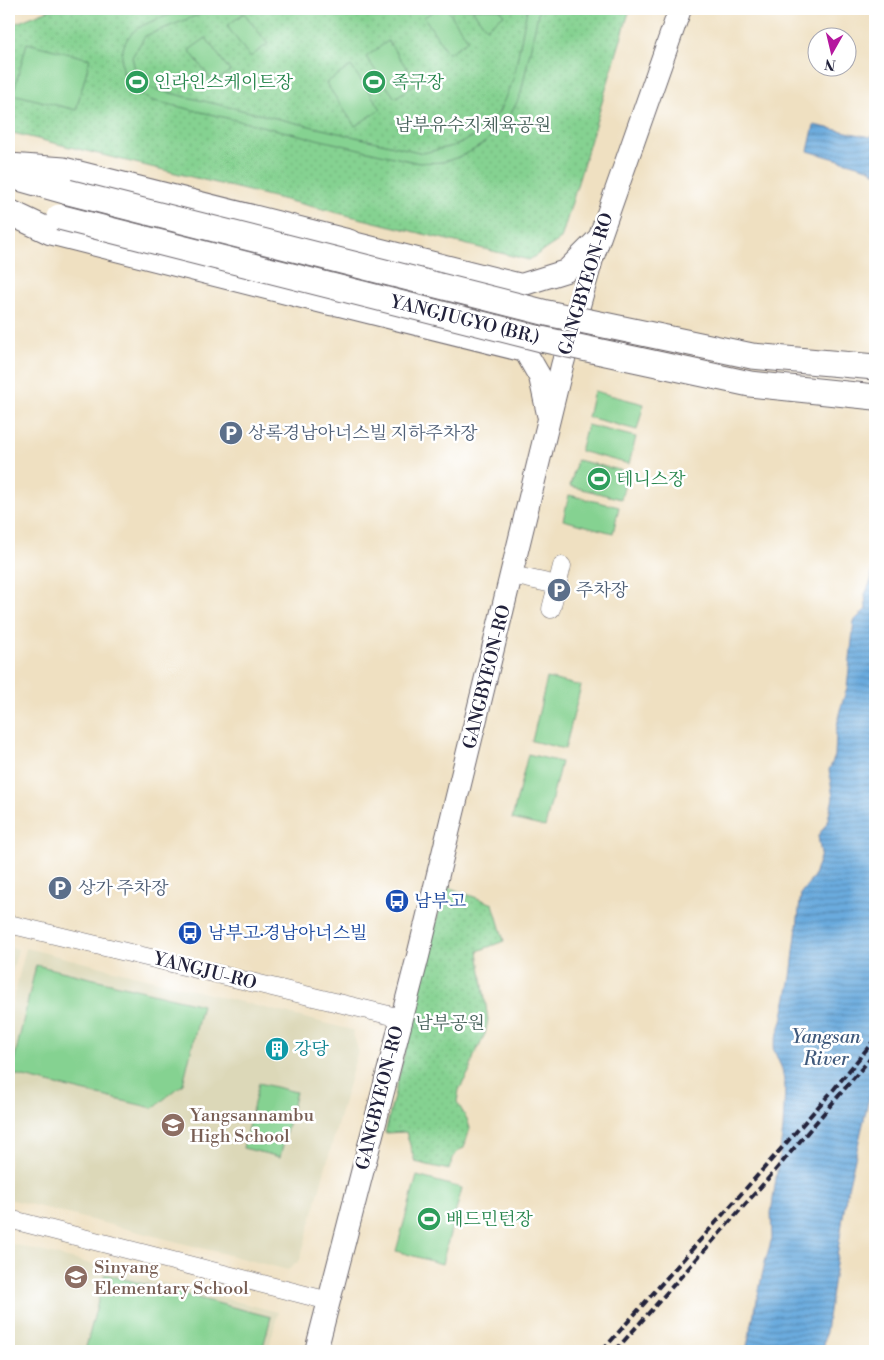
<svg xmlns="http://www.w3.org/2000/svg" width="884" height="1360" font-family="'Libre Bodoni','Noto Serif KR',serif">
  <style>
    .built { fill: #dcd8b8 }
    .park { fill: url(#park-dots); stroke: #547a66 }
    .pitch { fill: #85d291; stroke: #547a66 }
    .water { fill: url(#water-rules); stroke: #46668c }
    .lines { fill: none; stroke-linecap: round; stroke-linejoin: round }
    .minor-casing { stroke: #6a646a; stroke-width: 19 }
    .tertiary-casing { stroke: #6a646a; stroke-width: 24 }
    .secondary-casing { stroke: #6a646a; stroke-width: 27 }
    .minor { stroke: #fff; stroke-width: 18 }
    .tertiary { stroke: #fff; stroke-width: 22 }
    .secondary { stroke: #fff; stroke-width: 25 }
    .rail { stroke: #22223b; stroke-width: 4; stroke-dasharray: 8 4; stroke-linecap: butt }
    .secondary-bridge-casing { stroke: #6a646a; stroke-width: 27; stroke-linecap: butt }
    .secondary-bridge { stroke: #fff; stroke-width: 25 }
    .labels { text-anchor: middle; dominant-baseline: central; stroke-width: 5; stroke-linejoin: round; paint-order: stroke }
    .leisure-label { font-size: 18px; fill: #27864d; stroke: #fff; text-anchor: start }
    .park-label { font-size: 18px; fill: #456059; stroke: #fff }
    .street-label { font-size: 18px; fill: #22223b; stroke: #fff }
    .service-label { font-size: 18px; fill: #4e5e75; stroke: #fff; text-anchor: start }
    .transit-label { font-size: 18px; fill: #164399; stroke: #fff; text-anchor: start }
    .culture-label { font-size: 18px; fill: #0d838f; stroke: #fff; text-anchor: start }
    .education-label { font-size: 18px; fill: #785e54; stroke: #fff; text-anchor: start }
    .water-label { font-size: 19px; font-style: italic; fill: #3f597c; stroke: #fff }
  </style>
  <defs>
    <pattern id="park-dots" width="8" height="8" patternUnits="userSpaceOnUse" patternTransform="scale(1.25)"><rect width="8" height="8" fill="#85d291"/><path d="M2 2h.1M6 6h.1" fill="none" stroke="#73b47e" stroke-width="1.8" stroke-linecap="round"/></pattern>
    <pattern id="water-rules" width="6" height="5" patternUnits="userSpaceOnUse" patternTransform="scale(1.25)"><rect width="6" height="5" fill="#6babde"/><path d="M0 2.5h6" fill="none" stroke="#588bb5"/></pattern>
  </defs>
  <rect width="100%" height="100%" fill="#fff"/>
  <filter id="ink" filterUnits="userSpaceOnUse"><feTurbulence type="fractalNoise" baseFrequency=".02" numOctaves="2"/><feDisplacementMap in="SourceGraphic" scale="10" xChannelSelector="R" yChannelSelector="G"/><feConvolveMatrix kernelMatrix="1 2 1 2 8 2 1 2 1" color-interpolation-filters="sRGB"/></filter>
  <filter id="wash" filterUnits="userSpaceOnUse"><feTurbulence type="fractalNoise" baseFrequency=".0096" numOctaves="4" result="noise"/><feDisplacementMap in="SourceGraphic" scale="20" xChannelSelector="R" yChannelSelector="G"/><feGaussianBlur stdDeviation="1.12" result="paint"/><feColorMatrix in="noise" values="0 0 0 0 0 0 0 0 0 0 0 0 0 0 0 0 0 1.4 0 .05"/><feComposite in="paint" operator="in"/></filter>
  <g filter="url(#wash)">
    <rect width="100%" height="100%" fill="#efe0c1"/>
    <g class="built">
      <path d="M9,947L18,949L9,986Z"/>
      <path d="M26,948L352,1030L358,1050L300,1260L288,1270L9,1199V1016Z"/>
      <path d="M9,1243L278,1312L268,1351H9Z"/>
    </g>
    <g class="park">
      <path d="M51,9H630L561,239L529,260L9,132V26Z"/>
      <path d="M445,886L493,904L504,941L478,951L488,1020L485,1034L474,1056L469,1072L459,1090L457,1102L467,1119L470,1128L464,1148C454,1151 452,1161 449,1170L415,1162L406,1132L385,1133Z"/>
    </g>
    <g class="pitch">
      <path d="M186,9H213L145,36L132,57L136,74L153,89L423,153L457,145L482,132L499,112L514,77L527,9H539L521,93C507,128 481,153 442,162C435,163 426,162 419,163L150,100C145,97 138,94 134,90C117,72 117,42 138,28C152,20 171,15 186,9Z"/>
      <path d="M437,9H447L468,40L448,54L424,17Z"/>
      <path d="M472,9H500L504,15L486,28Z"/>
      <path d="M244,13L268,44L250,57L227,26Z"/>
      <path d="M206,38L230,71L214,83L189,50Z"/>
      <path d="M388,41L417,83L395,98L366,57Z"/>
      <path d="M27,43L90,59L76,110L13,94Z"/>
      <path d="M351,66L381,109L355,126L326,83Z"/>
      <path d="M594,391L644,404L637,430L588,417Z"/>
      <path d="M587,425L636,437L629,464L580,451Z"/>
      <path d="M577,460L628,472L621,499L570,486Z"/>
      <path d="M569,495L619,507L613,533L563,520Z"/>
      <path d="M547,678L581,686L565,749L532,741Z"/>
      <path d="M528,754L561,762L545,827L512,819Z"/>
      <path d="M36,965L202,1005L183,1084L153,1108L11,1074Z"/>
      <path d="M259,1083L296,1092L280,1157L243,1148Z"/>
      <path d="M417,1176L462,1188L442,1264L396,1251Z"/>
      <path d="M105,1274L271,1317L262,1351H85Z"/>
    </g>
    <g class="water">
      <path d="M814,125L870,137L875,134V174L871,169L808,151Z"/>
      <path d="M875,551V1072L846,1197L823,1351H746L765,1262L772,1238L771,1213L783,1129L785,1087L782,1069L773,1048L782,1021L791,977L801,893L814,876L821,854L818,836L827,823L833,798L829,770L835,756L836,732L840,710L847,688L854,621L866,609L865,594L871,581Z"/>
    </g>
  </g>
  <g filter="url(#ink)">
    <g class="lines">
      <g class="minor-casing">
        <g id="minor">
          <path d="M512,575L557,585"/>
          <path d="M551,609L562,566"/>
          <path d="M9,924L401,1018"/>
          <path d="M9,1219L329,1301"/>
        </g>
      </g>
      <g class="tertiary-casing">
        <g id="tertiary">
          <path d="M349,242L521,285L566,271L596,241"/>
          <path d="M332,303L525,351L540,377L548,414"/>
          <path d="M316,1351L418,956L562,366L592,259L680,9"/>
        </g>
      </g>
      <g class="secondary-casing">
        <g id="secondary">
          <path d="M9,166L64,170L349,242"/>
          <path d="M15,177L68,192"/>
          <path d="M9,212L51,232L332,303"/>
        </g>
      </g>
      <use href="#minor" class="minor"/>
      <use href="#tertiary" class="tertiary"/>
      <use href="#secondary" class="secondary"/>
      <g class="rail">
        <path d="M602,1351L834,1089L875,1039"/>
        <path d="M615,1351L773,1173L875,1053"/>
      </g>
      <g class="secondary-bridge-casing">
        <g id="secondary-bridge">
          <path d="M68,192L547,313L752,356L875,367"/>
          <path d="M59,217L541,339L750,384L875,397"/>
        </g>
      </g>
      <use href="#secondary-bridge" class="secondary-bridge"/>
    </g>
  </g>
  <defs>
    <g id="stadium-disc" transform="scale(1.25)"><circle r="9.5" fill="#2e9e5b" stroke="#fff"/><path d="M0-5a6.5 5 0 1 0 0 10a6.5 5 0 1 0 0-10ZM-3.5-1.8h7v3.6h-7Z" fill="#fff"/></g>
    <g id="parking-disc" transform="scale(1.25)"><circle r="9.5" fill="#5c6f8a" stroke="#fff"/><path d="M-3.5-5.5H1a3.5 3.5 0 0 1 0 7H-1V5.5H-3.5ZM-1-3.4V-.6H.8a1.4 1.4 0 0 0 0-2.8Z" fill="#fff"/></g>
    <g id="bus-disc" transform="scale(1.25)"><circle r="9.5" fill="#1a4fb4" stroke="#fff"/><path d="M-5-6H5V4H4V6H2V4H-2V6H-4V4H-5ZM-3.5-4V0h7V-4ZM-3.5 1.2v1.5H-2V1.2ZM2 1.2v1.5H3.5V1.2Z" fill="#fff"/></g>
    <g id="building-disc" transform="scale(1.25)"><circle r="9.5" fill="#0f9aa8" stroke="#fff"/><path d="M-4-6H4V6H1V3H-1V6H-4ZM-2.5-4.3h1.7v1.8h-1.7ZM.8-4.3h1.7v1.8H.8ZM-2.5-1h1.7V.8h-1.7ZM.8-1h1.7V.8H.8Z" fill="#fff"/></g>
    <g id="school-disc" transform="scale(1.25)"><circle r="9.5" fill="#8d6e63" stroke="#fff"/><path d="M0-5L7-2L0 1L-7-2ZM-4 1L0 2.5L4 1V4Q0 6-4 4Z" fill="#fff"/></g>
  </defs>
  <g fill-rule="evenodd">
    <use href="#stadium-disc" x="137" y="82"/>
    <use href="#stadium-disc" x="374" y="82"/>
    <use href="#parking-disc" x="231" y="433"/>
    <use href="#stadium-disc" x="599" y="479"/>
    <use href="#parking-disc" x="559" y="590"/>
    <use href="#parking-disc" x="60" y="888"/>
    <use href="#bus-disc" x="397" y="901"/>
    <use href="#bus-disc" x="190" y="933"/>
    <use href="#building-disc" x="277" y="1049"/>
    <use href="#school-disc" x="173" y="1125"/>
    <use href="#stadium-disc" x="429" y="1219"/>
    <use href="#school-disc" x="76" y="1277"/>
  </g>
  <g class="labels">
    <g class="leisure-label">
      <text x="154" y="82">인라인스케이트장</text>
      <text x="392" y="82">족구장</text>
      <text x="616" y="479">테니스장</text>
      <text x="446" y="1219">배드민턴장</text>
    </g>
    <g class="park-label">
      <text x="473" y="125">남부유수지체육공원</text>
      <text x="450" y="1023">남부공원</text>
    </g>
    <g class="street-label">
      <text transform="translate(586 284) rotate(-73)">GANGBYEON-RO</text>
      <text transform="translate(465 320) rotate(14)">YANGJUGYO (BR.)</text>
      <text transform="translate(487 677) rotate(-76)">GANGBYEON-RO</text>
      <text transform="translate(205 971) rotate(14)">YANGJU-RO</text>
      <text transform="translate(380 1098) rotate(-76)">GANGBYEON-RO</text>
    </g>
    <g class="service-label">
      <text x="248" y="433">상록경남아너스빌 지하주차장</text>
      <text x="576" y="590">주차장</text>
      <text x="78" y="888">상가 주차장</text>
    </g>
    <g class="transit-label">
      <text x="414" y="901">남부고</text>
      <text x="208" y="933">남부고·경남아너스빌</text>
    </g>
    <g class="culture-label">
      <text x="294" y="1049">강당</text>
    </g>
    <g class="education-label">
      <text x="190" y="1115">Yangsannambu<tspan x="190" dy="21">High School</tspan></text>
      <text x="94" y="1267">Sinyang<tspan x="94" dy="21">Elementary School</tspan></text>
    </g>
    <g class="water-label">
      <text x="826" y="1037">Yangsan<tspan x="826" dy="22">River</tspan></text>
    </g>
  </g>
  <rect width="884" height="1360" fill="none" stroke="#fff" stroke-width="30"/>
  <g transform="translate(832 52) rotate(188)"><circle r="24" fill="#ffffff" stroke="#a7a7b1"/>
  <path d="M0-4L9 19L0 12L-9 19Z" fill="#b5179e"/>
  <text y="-8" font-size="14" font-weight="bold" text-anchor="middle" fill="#22223b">N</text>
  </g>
</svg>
